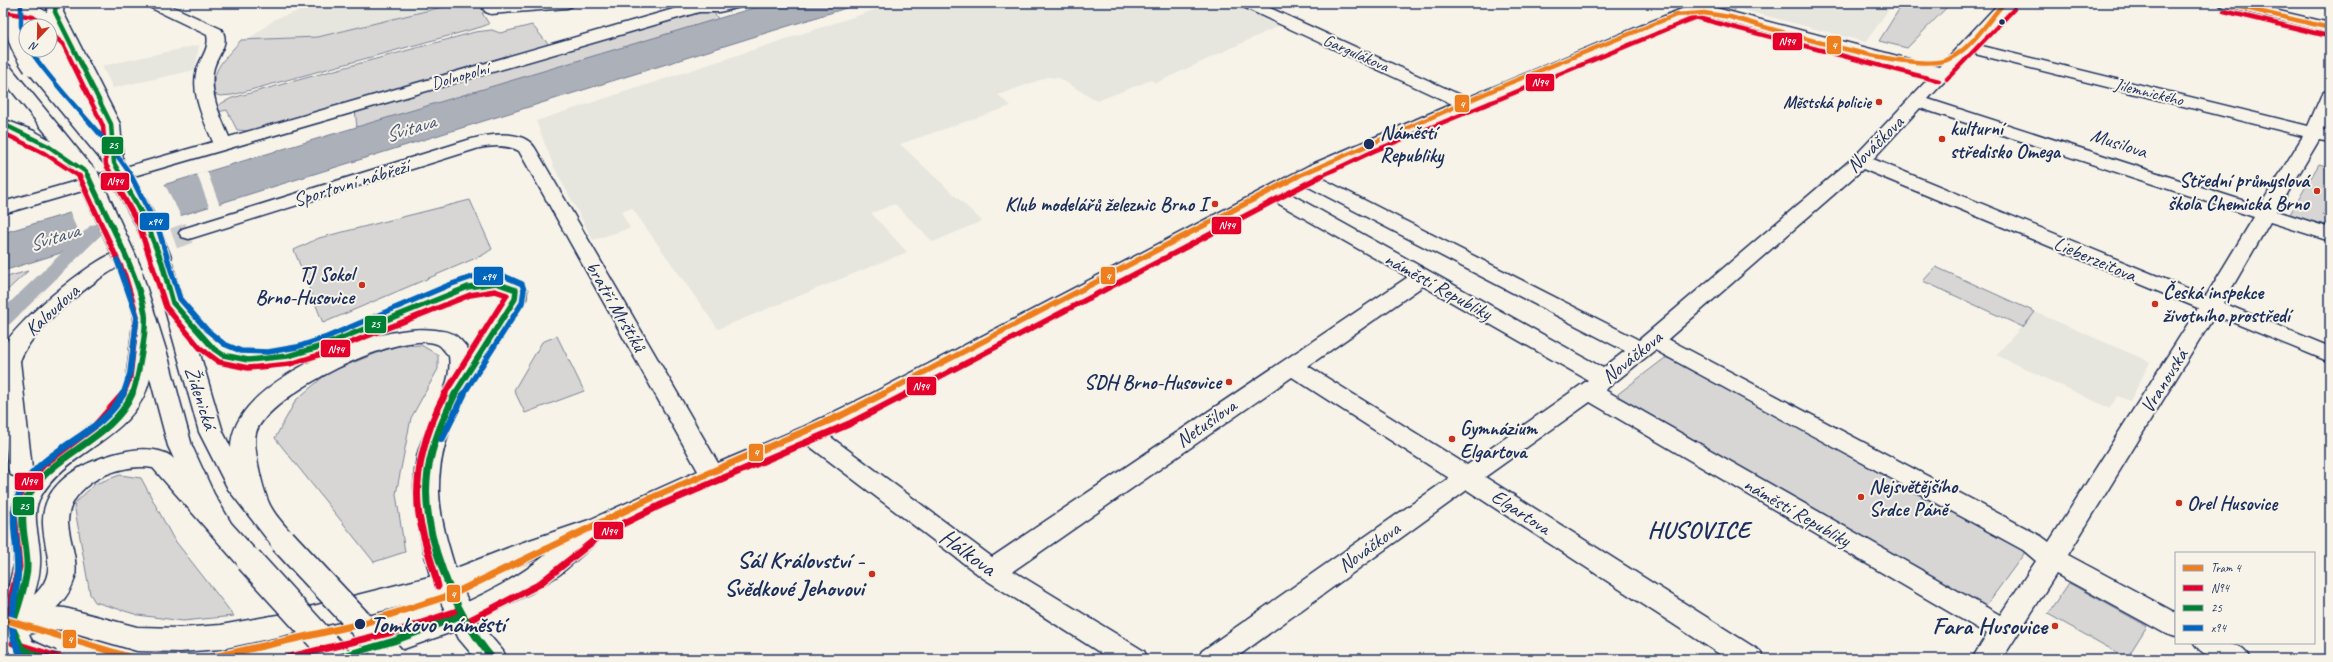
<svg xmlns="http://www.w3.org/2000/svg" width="2333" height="662" font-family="Caveat,sans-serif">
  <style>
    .built { fill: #e6e5de }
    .green { fill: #d7d6d4; stroke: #798299 }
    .water { fill: #acb0b9; stroke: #727c95 }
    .pier { fill: #f7f3e8 }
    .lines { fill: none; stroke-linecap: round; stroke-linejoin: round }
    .canal { fill: #acb0b9; fill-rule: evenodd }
    .minor-tunnel { stroke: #cbcccc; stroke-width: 21; stroke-dasharray: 21 10; stroke-linecap: butt }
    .minor-casing { stroke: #1b2f5e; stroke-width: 3 }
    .major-casing { stroke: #1b2f5e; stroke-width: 3 }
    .highway-casing { stroke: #1b2f5e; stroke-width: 3 }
    .minor { fill: #f7f3e8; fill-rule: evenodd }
    .major { fill: #f7f3e8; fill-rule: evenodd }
    .highway { fill: #f7f3e8; fill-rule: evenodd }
    .highway-bridge-far2-casing { stroke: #1b2f5e; stroke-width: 20; stroke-linecap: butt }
    .highway-bridge-far1-casing { stroke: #1b2f5e; stroke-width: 24; stroke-linecap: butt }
    .highway-bridge-casing { stroke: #1b2f5e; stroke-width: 29; stroke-linecap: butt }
    .highway-bridge-far2 { stroke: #f7f3e8; stroke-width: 17 }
    .highway-bridge-far1 { stroke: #f7f3e8; stroke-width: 21 }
    .highway-bridge { stroke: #f7f3e8; stroke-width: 26 }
    .bus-1-far2-casing { stroke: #f7f3e8; stroke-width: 7 }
    .bus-1-far1-casing { stroke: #f7f3e8; stroke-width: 8 }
    .bus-1-casing { stroke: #f7f3e8; stroke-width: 10 }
    .bus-2-far2-casing { stroke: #f7f3e8; stroke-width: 7 }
    .bus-2-far1-casing { stroke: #f7f3e8; stroke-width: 8 }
    .bus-2-casing { stroke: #f7f3e8; stroke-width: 10 }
    .bus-3-far2-casing { stroke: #f7f3e8; stroke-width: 7 }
    .bus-3-far1-casing { stroke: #f7f3e8; stroke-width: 8 }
    .bus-3-casing { stroke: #f7f3e8; stroke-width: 10 }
    .bus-1-far2 { stroke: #e4002b; stroke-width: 4.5 }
    .bus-1-far1 { stroke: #e4002b; stroke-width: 5.5 }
    .bus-1 { stroke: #e4002b; stroke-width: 7 }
    .bus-2-far2 { stroke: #008033; stroke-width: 4.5 }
    .bus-2-far1 { stroke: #008033; stroke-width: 5.5 }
    .bus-2 { stroke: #008033; stroke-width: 7 }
    .bus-3-far2 { stroke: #0065bd; stroke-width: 4.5 }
    .bus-3-far1 { stroke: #0065bd; stroke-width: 5.5 }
    .bus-3 { stroke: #0065bd; stroke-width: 7 }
    .tram-1-far2-casing { stroke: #f7f3e8; stroke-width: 7 }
    .tram-1-far1-casing { stroke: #f7f3e8; stroke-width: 8 }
    .tram-1-casing { stroke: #f7f3e8; stroke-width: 10 }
    .tram-1-far2 { stroke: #ee7e1e; stroke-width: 4.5 }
    .tram-1-far1 { stroke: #ee7e1e; stroke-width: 5.5 }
    .tram-1 { stroke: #ee7e1e; stroke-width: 7 }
    .bus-dot { fill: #1b2f5e; stroke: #f7f3e8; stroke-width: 1.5 }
    .poi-dot { fill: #c8321e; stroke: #f7f3e8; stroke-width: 1.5 }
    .labels { text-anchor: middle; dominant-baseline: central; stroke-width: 4; stroke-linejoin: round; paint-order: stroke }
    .far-street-label { font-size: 17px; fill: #1b2f5e; stroke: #f7f3e8 }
    .far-poi-label { font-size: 17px; font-weight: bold; fill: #1b2f5e; stroke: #f7f3e8; text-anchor: end }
    .poi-label { font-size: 20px; font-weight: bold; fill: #1b2f5e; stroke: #f7f3e8; text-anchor: start }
    .stop-label { font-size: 20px; font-weight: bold; fill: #1b2f5e; stroke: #f7f3e8; text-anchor: start }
    .street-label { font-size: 20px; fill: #1b2f5e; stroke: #f7f3e8 }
    .water-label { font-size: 21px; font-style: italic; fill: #465679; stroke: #f7f3e8 }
    .district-label { font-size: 24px; font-weight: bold; letter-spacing: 1px; fill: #1b2f5e; stroke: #f7f3e8 }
    .near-street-label { font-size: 24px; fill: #1b2f5e; stroke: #f7f3e8 }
    .near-poi-label { font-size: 24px; font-weight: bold; fill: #1b2f5e; stroke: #f7f3e8; text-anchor: end }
    .near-stop-label { font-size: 24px; font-weight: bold; fill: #1b2f5e; stroke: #f7f3e8; text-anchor: start }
    .line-badge { stroke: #f7f3e8; stroke-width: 1.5 }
    .badge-label { font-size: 11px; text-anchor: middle; font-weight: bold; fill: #fff }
  </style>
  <rect width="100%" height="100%" fill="#f7f3e8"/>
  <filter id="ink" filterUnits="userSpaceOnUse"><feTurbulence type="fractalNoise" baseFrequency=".025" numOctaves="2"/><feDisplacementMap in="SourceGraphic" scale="8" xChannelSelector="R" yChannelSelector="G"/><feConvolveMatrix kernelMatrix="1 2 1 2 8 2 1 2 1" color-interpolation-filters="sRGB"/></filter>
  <g filter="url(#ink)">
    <g class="built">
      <path d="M319,3H459L318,37L251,40V37L277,18L320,5Z"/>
      <path d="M896,3H1232L1281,25L1156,83L1151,80L1097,101L1059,78L1048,77L998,95L1011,106L900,144L982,221L933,242L895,204L871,213L907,252L718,329L632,208L621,212L630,228L593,240L554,167L536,121Z"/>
      <path d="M1740,3H1893L1866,42L1736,8Z"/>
      <path d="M199,45L195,70L113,88L102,66Z"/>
      <path d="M2035,312L2150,362L2130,401L2118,396L2109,408L1996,355Z"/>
    </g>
    <g class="green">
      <path d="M459,3H497L492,12L482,13L489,24L481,27L232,95L220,96L214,94C211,68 225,59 241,40L318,37Z"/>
      <path d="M1703,3H1740L1733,12Z"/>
      <path d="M1903,3H1951L1907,48L1879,41Z"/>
      <path d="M711,11L715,14L718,19L357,128L355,109L686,15Z"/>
      <path d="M532,25L549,45L249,131L237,130L227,110L218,112L216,109L222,103L232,98L475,32L492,30L500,33Z"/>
      <path d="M2319,164L2330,167V202L2322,215L2330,218V227L2290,214Z"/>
      <path d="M470,200L492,249L483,255L323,323L294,250L319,238Z"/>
      <path d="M1936,267L2035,312L2023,327L1923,281Z"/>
      <path d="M28,271L3,294V278Z"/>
      <path d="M557,336L584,391L525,413L514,390L542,342Z"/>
      <path d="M421,345L438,355V369L411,418L396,494L405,552L374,562L275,438L296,400L329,372L395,346Z"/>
      <path d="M1665,358H1668L2026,551L1985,607L1619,397L1618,394Z"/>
      <path d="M120,475L141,478L173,538L234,616L183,621L138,615L95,602L90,594L74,504L95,484Z"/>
      <path d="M2069,583L2147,626L2127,658L2048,614Z"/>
    </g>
    <path class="water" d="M770,3H862L3,271V233Z"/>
    <g class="pier">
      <path d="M207,171L220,206L210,209L197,174Z"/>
      <path d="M164,183L182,218L85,248L69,211Z"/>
    </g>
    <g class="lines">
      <path class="canal" d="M97,224L103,225L106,229L103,233L10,324L3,326V309L91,225Z"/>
      <path class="minor-tunnel" d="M115,259L189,233"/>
      <g class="minor-casing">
        <g id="minor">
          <path d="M144,3H165L221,29C232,44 215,56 213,72C210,96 220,115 229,137L677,8L675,5L677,3H748L745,6L719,12H699L3,214V202L213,142C204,120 190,94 197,69C201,57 210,48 207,35L147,6Z"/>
          <path d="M508,3H575L572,6L567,8L491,14L486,12L483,9L486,6Z"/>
          <path d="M1238,3H1259L1467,98L1684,8L1679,3H1697L1939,67L1999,3H2016L1978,45L2308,126L2321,96L2324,92L2330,91V116L2324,130L2330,132V142L2319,140L2277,211L2330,228V241L2270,222L2223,303L2330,347V362L2215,315L2068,555L2176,613V637L2166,634L2056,574L2002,659H1972L1987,634L1590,402L1485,477L1760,651L1764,659H1727L1467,490L1234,659H1198L1202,651L1449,478L1292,377L1013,571L1144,651L1148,659H1110L983,578L808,445L667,505L601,536L598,541L560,574L531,593L452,632L375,659H318L322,651C343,643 365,639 386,632C442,615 502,591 547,554L446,595L277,637L221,649L180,652L137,651L65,630L51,629L29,634L32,641L55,651L59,659H16L12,657L6,645L3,646V619L51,607L65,608L137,627L180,628L221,625L277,615L441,574L518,544L589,520L698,471L519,151C506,144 493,146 479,148L189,239L182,237L179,233L182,229L468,140C487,135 522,128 535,148L718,463L801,428L871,394L1308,166L1452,104L1241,6ZM1697,14L1931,76L1854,157L1639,340L1317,176L1377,148ZM1971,53L2303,136L2260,206L1928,99ZM1920,108L2254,217L2206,296L1873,159ZM1863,169L2198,308L2049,542L2041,536L1668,339ZM1303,184L1625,351L1603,368L1287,192ZM1272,200L1408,277L992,557L828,435ZM1423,286L1588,380L1467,465L1308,366ZM1655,350L2023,550L2036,561L2000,615L1605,390Z"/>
          <path d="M2218,3H2245L2330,23V33L2221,6Z"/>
          <path d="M115,253L122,255L125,259C119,268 107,273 99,279C73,298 31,331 20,361L32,469L29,475L20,478L11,475L8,469C5,439 3,410 3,380C3,371 1,359 3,350C6,329 94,258 115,253Z"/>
          <path d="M2194,643C2215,643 2241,637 2251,659C2231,659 2205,662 2194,643Z"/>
        </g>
      </g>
      <g class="major-casing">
        <path id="major" d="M446,573L456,576L479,623L503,651L507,659H476L459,639L432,584L436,576Z"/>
      </g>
      <g class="highway-casing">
        <g id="highway">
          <path d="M3,3H30L47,12L48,3H64L63,12L120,124L123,163L121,167L114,169L107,167L24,67L26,63H38L103,139L102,124L60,37L50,30V26C41,26 34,16 25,12C18,9 11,9 3,9Z"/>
          <path d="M3,64L9,65L93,168L95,172L93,176L86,178L79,176L71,166L3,131V119L34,131L52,141L3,80Z"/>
          <path d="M162,257L169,259L172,263C176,275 178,292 185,303C193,318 212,342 229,348C308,373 411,280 491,278C501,277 514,283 523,285L527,290L526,299C489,358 437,419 439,492C440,523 451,554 460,584L456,592L446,595L436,592L432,584C422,542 408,501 417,457C423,425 454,389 449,356C446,353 442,347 439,345C403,326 266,396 256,433C252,447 264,495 271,507C277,519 289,528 296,541L292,548L283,551L274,548L228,489L199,432L152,263L155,259ZM492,290L505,294L504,299L470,352C466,346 459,337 453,334C448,331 441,331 435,330C383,323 282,366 248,407C238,419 231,432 231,448L223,432L198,347C254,400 373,331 431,308C451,300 471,294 492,290Z"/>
          <path d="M132,267L139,269L142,273L167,353L192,446L214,494L231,523L258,553L262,560L258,567L249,570L240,567L153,468C120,462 68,484 68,522C69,540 78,558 75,577C70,598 52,613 35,625C24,633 17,640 3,635V609L14,565L11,510L16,493L31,471L45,459L105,414L117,401L126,382L134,316L122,273L125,269ZM150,378L168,446L174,459C164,448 141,448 127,451C91,458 41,479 43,524C44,552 59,573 34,595C38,582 41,569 40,556C40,537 30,514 41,496C69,448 137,438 150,378Z"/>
        </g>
      </g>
      <use href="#minor" class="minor"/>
      <use href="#major" class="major"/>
      <use href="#highway" class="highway"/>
      <g class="highway-bridge-far2-casing">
        <g id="highway-bridge-far2">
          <path d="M13,3C11,28 18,47 32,67"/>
          <path d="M114,163L122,177"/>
          <path d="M86,172L88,177"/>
        </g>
      </g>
      <g class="highway-bridge-far1-casing">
        <g id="highway-bridge-far1">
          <path d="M88,176L132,273"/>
          <path d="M121,176L146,222L162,263"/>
        </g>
      </g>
      <g class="highway-bridge-casing">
        <g id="highway-bridge">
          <path d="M283,541L393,659"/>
          <path d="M249,560L339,659"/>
        </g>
      </g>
      <use href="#highway-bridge-far2" class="highway-bridge-far2"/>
      <use href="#highway-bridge-far1" class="highway-bridge-far1"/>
      <use href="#highway-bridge" class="highway-bridge"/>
      <g class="bus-1-far2-casing">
        <g id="bus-1-far2">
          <path d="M2224,11L2328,36"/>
          <path d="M3,12L33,17L43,26"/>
          <path d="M1694,17L1939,81"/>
          <path d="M50,33L63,44L103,126L106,165L113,177"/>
          <path d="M1947,79L2014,9"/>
          <path d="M3,133L44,153L80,177"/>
          <path d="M1319,177L1374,151L1699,16"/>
        </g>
      </g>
      <g class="bus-1-far1-casing">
        <g id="bus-1-far1">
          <path d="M79,176L125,276L137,316L130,377L123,395"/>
          <path d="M112,176L139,225L166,307L200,348L219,362L248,368L290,364L325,353L470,295L495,291L507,295L444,395"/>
          <path d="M905,395L1321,176"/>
        </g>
      </g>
      <g class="bus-1-casing">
        <g id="bus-1">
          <path d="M438,586C432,562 423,539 419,515C413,474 426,430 445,394"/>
          <path d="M464,623L538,585L602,534L661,505L849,424L907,394"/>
          <path d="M4,625L19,567L14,512L23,488L43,465L95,426L123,394"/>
          <path d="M13,643L64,659"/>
          <path d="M282,659L401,630L457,611"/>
        </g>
      </g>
      <g class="bus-2-far2-casing">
        <g id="bus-2-far2">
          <path d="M56,3L55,12L111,124L114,163L122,177"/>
          <path d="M3,124L48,146L86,172L88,177"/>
        </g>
      </g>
      <g class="bus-2-far1-casing">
        <g id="bus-2-far1">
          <path d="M88,176C106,217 138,271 145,314C147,330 138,380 132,395"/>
          <path d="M121,176L146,222L162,263L173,303L214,349L223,355L248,360L288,356L322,346L468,287L496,283L516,290L515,299L454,395"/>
        </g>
      </g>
      <g class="bus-2-casing">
        <g id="bus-2">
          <path d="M455,394C443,419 432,444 428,471C419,530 455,615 493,659"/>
          <path d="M12,627C17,608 26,587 27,568C28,542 15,516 30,493C55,452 113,439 132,394"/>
          <path d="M12,627L22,649L45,659"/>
          <path d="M332,659L394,641L460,616"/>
        </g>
      </g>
      <g class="bus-3-far2-casing">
        <g id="bus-3-far2">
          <path d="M21,3V26L26,40"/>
          <path d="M30,50C60,95 103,131 132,177"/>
        </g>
      </g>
      <g class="bus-3-far1-casing">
        <g id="bus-3-far1">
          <path d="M131,176L159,231L180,299L207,330L224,344L241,351L268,352L297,347L327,337L449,285L475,276H504L522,284L524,290L522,303L463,395"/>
          <path d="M117,260L137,317L130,373L123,395"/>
        </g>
      </g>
      <g class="bus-3-casing">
        <g id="bus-3">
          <path d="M442,439L464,394"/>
          <path d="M25,659C5,638 13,608 17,581C21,554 9,523 17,500C33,450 101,438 123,394"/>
        </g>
      </g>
      <use href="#bus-1-far2" class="bus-1-far2"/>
      <use href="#bus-1-far1" class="bus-1-far1"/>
      <use href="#bus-1" class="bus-1"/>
      <use href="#bus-2-far2" class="bus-2-far2"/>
      <use href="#bus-2-far1" class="bus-2-far1"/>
      <use href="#bus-2" class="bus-2"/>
      <use href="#bus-3-far2" class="bus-3-far2"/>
      <use href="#bus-3-far1" class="bus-3-far1"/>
      <use href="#bus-3" class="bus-3"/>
      <g class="tram-1-far2-casing">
        <g id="tram-1-far2">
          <path d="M2224,3L2330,28"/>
          <path d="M1296,177L1507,84L1676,15L1704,13L1730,17C1771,28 1916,76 1949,59C1972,48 1987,22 2004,3"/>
        </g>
      </g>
      <g class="tram-1-far1-casing">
        <path id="tram-1-far1" d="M881,395L1298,176"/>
      </g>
      <g class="tram-1-casing">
        <g id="tram-1">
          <path d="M3,619L136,659"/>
          <path d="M205,659L361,624L451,595L647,500L842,415L883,394"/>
        </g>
      </g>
      <use href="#tram-1-far2" class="tram-1-far2"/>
      <use href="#tram-1-far1" class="tram-1-far1"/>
      <use href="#tram-1" class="tram-1"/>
    </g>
  </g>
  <g class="bus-dot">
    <circle cx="2002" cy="22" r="3.5"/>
    <circle cx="1369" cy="144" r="6"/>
    <circle cx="360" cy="624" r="6"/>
  </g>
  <g class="poi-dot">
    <circle cx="1879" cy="102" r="4"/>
    <circle cx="1942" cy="139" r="4"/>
    <circle cx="2317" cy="191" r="4"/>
    <circle cx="1215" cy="204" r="4"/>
    <circle cx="362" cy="285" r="4"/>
    <circle cx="2155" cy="304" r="4"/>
    <circle cx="1229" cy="382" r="4"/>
    <circle cx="1452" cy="439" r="4"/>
    <circle cx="1861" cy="497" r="4"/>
    <circle cx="2179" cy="503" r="4"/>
    <circle cx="872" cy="574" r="4"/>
    <circle cx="2055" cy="626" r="4"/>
  </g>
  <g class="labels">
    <g class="far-street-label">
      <text transform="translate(1356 53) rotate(24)">Gargulákova</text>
      <text transform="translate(460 76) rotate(-16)">Dolnopolní</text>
      <text transform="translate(2149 92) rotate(14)">Jilemnického</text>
    </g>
    <g class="far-poi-label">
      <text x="1871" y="102">Městská policie</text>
    </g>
    <g class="poi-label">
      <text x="1950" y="128">kulturní<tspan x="1950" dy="23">středisko Omega</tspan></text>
      <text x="2309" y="180" text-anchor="end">Střední průmyslová<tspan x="2309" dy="23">škola Chemická Brno</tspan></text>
      <text x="1207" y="204" text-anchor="end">Klub modelářů železnic Brno I</text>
      <text x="354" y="274" text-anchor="end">TJ Sokol<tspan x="354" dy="23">Brno-Husovice</tspan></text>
      <text x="2163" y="292">Česká inspekce<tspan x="2163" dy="23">životního prostředí</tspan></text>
      <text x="1221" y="382" text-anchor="end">SDH Brno-Husovice</text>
      <text x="1460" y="428">Gymnázium<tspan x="1460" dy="23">Elgartova</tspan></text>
      <text x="1869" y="486">Nejsvětějšího<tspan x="1869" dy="23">Srdce Páně</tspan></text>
      <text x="2187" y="503">Orel Husovice</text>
    </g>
    <g class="stop-label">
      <text x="1380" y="132">Náměstí<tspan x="1380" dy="23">Republiky</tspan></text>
    </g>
    <g class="street-label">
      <text transform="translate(2119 143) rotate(18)">Musilova</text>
      <text transform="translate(1875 144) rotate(-45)">Nováčkova</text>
      <text transform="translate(351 183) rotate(-17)">Sportovní nábřeží</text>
      <text transform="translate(2095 259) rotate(23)">Lieberzeitova</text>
      <text transform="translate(1438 286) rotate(29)">náměstí Republiky</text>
      <text transform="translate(616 306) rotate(60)">bratří Mrštíků</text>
      <text transform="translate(52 310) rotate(-43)">Kaloudova</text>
      <text transform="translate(1632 357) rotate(-39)">Nováčkova</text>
      <text transform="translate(2164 381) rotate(-58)">Vranovská</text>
      <text transform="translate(201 398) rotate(72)">Židenická</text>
      <text transform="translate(1206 423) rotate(-35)">Netušilova</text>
      <text transform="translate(1521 512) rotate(33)">Elgartova</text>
      <text transform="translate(1797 512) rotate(30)">náměstí Republiky</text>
      <text transform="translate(1369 547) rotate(-36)">Nováčkova</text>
    </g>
    <g class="water-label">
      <text transform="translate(410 128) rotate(-17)">Svitava</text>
      <text transform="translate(54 237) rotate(-17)">Svitava</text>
    </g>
    <g class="district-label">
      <text x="1699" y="530">HUSOVICE</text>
    </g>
    <g class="near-street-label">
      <text transform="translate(968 552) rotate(36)">Hálkova</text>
    </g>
    <g class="near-poi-label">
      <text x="864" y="560">Sál Království -<tspan x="864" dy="28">Svědkové Jehovovi</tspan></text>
      <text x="2047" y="626">Fara Husovice</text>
    </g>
    <g class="near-stop-label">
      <text x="370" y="624">Tomkovo náměstí</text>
    </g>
  </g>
  <g class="line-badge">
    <rect x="1772" y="32" width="31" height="19" rx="4" fill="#e4002b"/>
    <rect x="1826" y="35" width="16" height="20" rx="4" fill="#ee7e1e"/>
    <rect x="1525" y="73" width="30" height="19" rx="4" fill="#e4002b"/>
    <rect x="1454" y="94" width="16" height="19" rx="4" fill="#ee7e1e"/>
    <rect x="101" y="136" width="23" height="19" rx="4" fill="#008033"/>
    <rect x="100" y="172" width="30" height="19" rx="4" fill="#e4002b"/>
    <rect x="139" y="212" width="31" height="19" rx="4" fill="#0065bd"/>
    <rect x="1211" y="216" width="31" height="19" rx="4" fill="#e4002b"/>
    <rect x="1100" y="266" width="16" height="19" rx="4" fill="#ee7e1e"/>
    <rect x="473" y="266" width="31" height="20" rx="4" fill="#0065bd"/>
    <rect x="364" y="315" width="23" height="19" rx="4" fill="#008033"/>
    <rect x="320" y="339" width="31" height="19" rx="4" fill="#e4002b"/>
    <rect x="906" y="376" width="31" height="20" rx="4" fill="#e4002b"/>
    <rect x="748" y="443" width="16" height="19" rx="4" fill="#ee7e1e"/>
    <rect x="14" y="472" width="30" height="19" rx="4" fill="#e4002b"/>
    <rect x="12" y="496" width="23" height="20" rx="4" fill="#008033"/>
    <rect x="593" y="521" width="31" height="19" rx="4" fill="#e4002b"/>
    <rect x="446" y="584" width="15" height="19" rx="4" fill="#ee7e1e"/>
    <rect x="62" y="629" width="15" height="20" rx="4" fill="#ee7e1e"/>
  </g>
  <g class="badge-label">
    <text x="1787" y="45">N94</text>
    <text x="1834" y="49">4</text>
    <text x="1540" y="86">N94</text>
    <text x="1462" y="108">4</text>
    <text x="113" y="149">25</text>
    <text x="115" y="185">N94</text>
    <text x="155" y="225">x94</text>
    <text x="1227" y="229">N94</text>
    <text x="1108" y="280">4</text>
    <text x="489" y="280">x94</text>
    <text x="375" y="328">25</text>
    <text x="336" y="353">N94</text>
    <text x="921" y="390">N94</text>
    <text x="756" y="456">4</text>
    <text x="29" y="485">N94</text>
    <text x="24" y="510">25</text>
    <text x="609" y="535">N94</text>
    <text x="453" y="598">4</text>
    <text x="70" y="643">4</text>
  </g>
  <rect width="2333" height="662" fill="none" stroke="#f7f3e8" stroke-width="16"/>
  <rect x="8" y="8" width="2317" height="646" fill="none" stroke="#1b2f5e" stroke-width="1.5" filter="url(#ink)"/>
  <rect x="2175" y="552" width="140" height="92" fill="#f7f3e8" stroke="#9fa5b1"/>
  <rect x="2183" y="565" width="20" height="6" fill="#ee7e1e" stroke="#9fa5b1"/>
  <text x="2211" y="572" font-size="12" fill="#1b2f5e">Tram 4</text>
  <rect x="2183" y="585" width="20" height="6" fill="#e4002b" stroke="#9fa5b1"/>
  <text x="2211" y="592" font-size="12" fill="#1b2f5e">N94</text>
  <rect x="2183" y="605" width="20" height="6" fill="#008033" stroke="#9fa5b1"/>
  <text x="2211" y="612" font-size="12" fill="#1b2f5e">25</text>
  <rect x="2183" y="625" width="20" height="6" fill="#0065bd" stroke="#9fa5b1"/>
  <text x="2211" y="632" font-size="12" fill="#1b2f5e">x94</text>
  <g transform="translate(38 38) rotate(202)"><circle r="19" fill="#f7f3e8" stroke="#9fa5b1"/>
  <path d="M0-3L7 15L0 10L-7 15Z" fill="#c8321e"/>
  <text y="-6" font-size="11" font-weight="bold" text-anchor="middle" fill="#1b2f5e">N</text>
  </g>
</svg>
